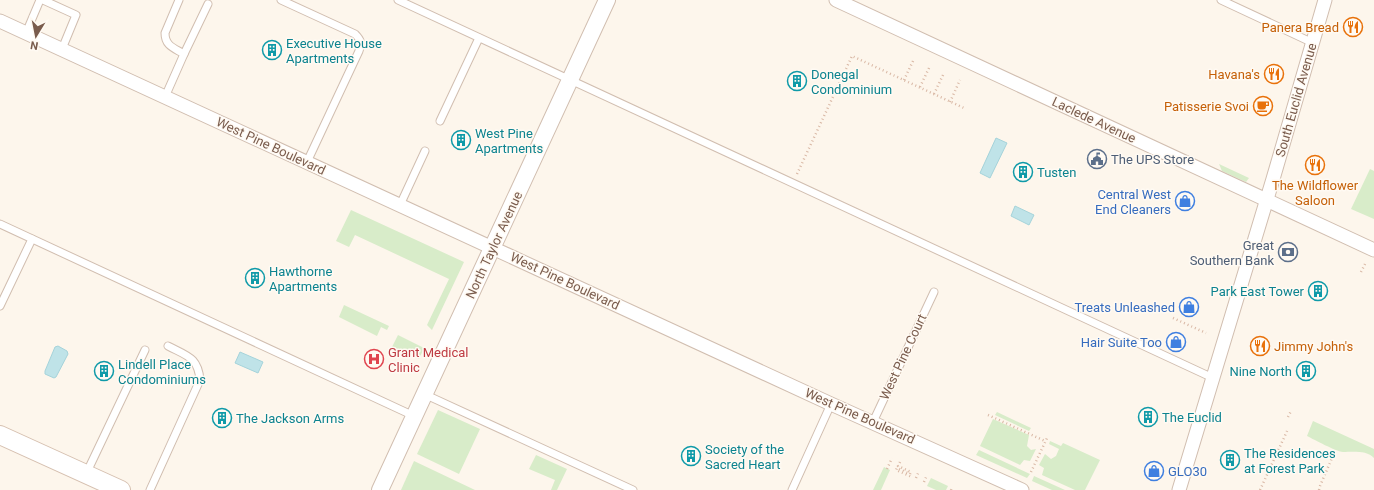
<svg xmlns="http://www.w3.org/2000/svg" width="1374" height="490" font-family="Roboto,sans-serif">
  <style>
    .green { fill: #d8ecc9 }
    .water { fill: #bfe3e8; stroke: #a5d3da }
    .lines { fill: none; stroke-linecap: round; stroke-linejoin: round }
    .service-casing { stroke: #d1beb0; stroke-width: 9 }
    .minor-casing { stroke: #d1beb0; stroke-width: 15 }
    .tertiary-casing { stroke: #d1beb0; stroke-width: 18 }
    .secondary-casing { stroke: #d6c0b0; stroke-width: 20 }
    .path { stroke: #d9b8a5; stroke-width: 2.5; stroke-dasharray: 1 3; stroke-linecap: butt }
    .service { stroke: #fff; stroke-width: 7 }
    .minor { stroke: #fff; stroke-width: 13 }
    .tertiary { stroke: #fff; stroke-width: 16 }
    .secondary { stroke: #fff; stroke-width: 18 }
    .labels { text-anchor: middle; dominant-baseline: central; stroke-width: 3; stroke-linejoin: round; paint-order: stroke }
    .food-label { font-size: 13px; fill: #c56008; stroke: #fffaf3; text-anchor: end }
    .culture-label { font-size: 13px; fill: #0d838f; stroke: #fffaf3; text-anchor: start }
    .street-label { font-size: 13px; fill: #7a5c4d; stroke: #fffaf3 }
    .service-label { font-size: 13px; fill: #4e5e75; stroke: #fffaf3; text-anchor: start }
    .shop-label { font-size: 13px; fill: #366cbe; stroke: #fffaf3; text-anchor: end }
    .health-label { font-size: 13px; fill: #be3a42; stroke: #fffaf3; text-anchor: start }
  </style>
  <rect width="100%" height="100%" fill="#fdf6ec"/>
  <g class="green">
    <path d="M1219,164L1249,178L1246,182L1222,171Z"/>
    <path d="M1370,169L1374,171V219L1351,209Z"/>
    <path d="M351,210L464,262L432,330L427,325L449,279L355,235L349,247L336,241Z"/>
    <path d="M344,305L389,326L387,330L381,327L377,336L339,317Z"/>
    <path d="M398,335L424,348L419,359L392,347Z"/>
    <path d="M438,410L480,429L459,474L417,454Z"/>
    <path d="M997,412L1031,428L1029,431L995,415Z"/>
    <path d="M993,419L1029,435L1027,446L1031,450L1036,449L1030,461L1024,460L1020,465L980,446Z"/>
    <path d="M1313,421L1374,449V458C1367,450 1352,452 1343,452C1335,451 1315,440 1307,436Z"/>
    <path d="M1050,441L1061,446L1063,443L1100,460L1085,490H1075L1042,475L1044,468L1039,465L1045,454L1051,459L1056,456L1059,449L1049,444Z"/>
    <path d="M979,450L1030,474L1027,478L976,455Z"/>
    <path d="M536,455L567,469L557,490H551L555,480L529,469Z"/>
    <path d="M414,461L475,490H401Z"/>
    <path d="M884,467L890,470L881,490H873Z"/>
    <path d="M1034,476L1065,490H1052L1032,481Z"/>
    <path d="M931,478L948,486L946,490H936L927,486Z"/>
  </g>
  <g class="water">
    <path d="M996,138L1007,143L990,178L980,173Z"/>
    <path d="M1015,206L1034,215L1029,225L1011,216Z"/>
    <path d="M58,346L67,351L68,354L56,377L54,378L45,374V371L55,347Z"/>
    <path d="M240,352L263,362L258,373L235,363Z"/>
  </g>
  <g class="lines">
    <g class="service-casing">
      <g id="service">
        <path d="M43,0L76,15L62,49"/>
        <path d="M281,0L355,34C361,40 362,43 359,51L307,162"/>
        <path d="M398,0L1213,378"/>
        <path d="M1221,0L1313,43"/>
        <path d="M26,33L40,0"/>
        <path d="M184,54L208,4"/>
        <path d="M165,97L184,54C174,48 165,46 165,33L179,0"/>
        <path d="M440,121L479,38"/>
        <path d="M400,205L425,151"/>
        <path d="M0,224L414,416"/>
        <path d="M0,306L32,239"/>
        <path d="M424,394L633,490"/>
        <path d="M873,422L934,292"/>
        <path d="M86,474L145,350"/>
        <path d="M150,490L200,380C198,357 187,356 168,346"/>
        <path d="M792,490L831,404"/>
      </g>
    </g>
    <g class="minor-casing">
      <g id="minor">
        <path d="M836,0L1374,250"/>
        <path d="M0,21L831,404L1022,490"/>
        <path d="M1179,490L1273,179L1325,0"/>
      </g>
    </g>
    <g class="tertiary-casing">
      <path id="tertiary" d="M380,490L607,0"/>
    </g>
    <g class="secondary-casing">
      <path id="secondary" d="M0,435L121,490"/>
    </g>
    <g class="path">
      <path d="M904,80L914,59"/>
      <path d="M920,87L930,66"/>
      <path d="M934,94L944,73"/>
      <path d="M950,102L960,80"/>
      <path d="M797,174L852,56L964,108"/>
      <path d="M1361,272L1366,262"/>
      <path d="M1173,318L1206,333"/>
      <path d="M988,415L1045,441"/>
      <path d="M1288,417L1291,411"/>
      <path d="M900,462L898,466L911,472L910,474L897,468L896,470L912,477"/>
      <path d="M887,469L892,458"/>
      <path d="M1031,472L1048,436"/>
      <path d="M916,478L919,471"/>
      <path d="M924,482L927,475"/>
      <path d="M951,490L952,487"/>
      <path d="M1260,490L1288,429"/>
      <path d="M1319,490L1320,486L1335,451"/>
    </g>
    <use href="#service" class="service"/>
    <use href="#minor" class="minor"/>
    <use href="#tertiary" class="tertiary"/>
    <use href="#secondary" class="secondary"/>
  </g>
  <defs>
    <g id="restaurant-ring" transform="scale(1)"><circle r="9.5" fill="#fffaf3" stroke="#e8710a" stroke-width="1.5"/><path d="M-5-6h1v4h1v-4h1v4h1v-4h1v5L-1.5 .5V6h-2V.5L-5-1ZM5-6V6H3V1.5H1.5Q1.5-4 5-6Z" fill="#e8710a"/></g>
    <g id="building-ring" transform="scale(1)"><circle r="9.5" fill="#fffaf3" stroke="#0f9aa8" stroke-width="1.5"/><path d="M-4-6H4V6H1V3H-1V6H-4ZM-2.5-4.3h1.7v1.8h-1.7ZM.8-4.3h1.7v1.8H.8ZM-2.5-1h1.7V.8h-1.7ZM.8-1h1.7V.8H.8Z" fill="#0f9aa8"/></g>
    <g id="cafe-ring" transform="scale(1)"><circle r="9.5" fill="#fffaf3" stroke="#e8710a" stroke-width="1.5"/><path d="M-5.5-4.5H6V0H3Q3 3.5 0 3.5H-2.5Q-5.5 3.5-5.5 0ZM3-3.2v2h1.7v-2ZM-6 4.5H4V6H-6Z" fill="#e8710a"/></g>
    <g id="civic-ring" transform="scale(1)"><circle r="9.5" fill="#fffaf3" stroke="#5c6f8a" stroke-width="1.5"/><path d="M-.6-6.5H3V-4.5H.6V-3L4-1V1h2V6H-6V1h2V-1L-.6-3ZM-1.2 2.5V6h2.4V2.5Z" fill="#5c6f8a"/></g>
    <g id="shop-ring" transform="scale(1)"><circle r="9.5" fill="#fffaf3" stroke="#3f7fe0" stroke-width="1.5"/><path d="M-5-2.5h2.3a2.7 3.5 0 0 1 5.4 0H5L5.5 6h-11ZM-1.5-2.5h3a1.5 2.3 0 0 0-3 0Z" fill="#3f7fe0"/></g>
    <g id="bank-ring" transform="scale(1)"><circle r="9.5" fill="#fffaf3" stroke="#5c6f8a" stroke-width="1.5"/><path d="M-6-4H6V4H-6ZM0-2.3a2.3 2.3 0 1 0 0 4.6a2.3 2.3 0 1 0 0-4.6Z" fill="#5c6f8a"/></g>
    <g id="hospital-ring" transform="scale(1)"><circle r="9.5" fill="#fffaf3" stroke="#e0444e" stroke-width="1.5"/><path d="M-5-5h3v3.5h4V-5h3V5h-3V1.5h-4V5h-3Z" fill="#e0444e"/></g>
  </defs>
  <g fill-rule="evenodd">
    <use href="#restaurant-ring" x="1353" y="27"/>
    <use href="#building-ring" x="272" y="50"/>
    <use href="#restaurant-ring" x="1274" y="74"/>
    <use href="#building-ring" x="797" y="81"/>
    <use href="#cafe-ring" x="1263" y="106"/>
    <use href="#building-ring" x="461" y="140"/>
    <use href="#civic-ring" x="1097" y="159"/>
    <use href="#restaurant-ring" x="1315" y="165"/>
    <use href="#building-ring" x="1023" y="172"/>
    <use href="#shop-ring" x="1185" y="201"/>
    <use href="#bank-ring" x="1288" y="252"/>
    <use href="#building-ring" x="255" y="278"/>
    <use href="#building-ring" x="1318" y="291"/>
    <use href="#shop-ring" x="1189" y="307"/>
    <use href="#shop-ring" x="1176" y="342"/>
    <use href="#restaurant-ring" x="1260" y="346"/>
    <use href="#hospital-ring" x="374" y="359"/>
    <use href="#building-ring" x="104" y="371"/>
    <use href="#building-ring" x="1306" y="371"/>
    <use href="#building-ring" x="1148" y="417"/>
    <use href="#building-ring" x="222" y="418"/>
    <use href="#building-ring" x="691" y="456"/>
    <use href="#building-ring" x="1230" y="460"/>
    <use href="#shop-ring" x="1154" y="471"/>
  </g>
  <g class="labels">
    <g class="food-label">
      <text x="1339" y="27">Panera Bread</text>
      <text x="1260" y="74">Havana's</text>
      <text x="1249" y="106">Patisserie Svoi</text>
      <text x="1315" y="185" text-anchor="middle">The Wildflower<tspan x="1315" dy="15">Saloon</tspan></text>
      <text x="1274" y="346" text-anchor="start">Jimmy John's</text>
    </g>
    <g class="culture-label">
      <text x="286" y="43">Executive House<tspan x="286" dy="15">Apartments</tspan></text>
      <text x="811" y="74">Donegal<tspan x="811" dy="15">Condominium</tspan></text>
      <text x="475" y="133">West Pine<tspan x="475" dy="15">Apartments</tspan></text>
      <text x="1037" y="172">Tusten</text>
      <text x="269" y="271">Hawthorne<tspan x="269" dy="15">Apartments</tspan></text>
      <text x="1304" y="291" text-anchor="end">Park East Tower</text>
      <text x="118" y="364">Lindell Place<tspan x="118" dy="15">Condominiums</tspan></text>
      <text x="1292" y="371" text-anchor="end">Nine North</text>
      <text x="1162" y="417">The Euclid</text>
      <text x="236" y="418">The Jackson Arms</text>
      <text x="705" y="449">Society of the<tspan x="705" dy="15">Sacred Heart</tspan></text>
      <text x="1244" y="453">The Residences<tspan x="1244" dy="15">at Forest Park</tspan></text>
    </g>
    <g class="street-label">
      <text transform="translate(1296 100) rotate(-74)">South Euclid Avenue</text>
      <text transform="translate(1094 120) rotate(25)">Laclede Avenue</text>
      <text transform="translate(271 146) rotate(25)">West Pine Boulevard</text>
      <text transform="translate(494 245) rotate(-65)">North Taylor Avenue</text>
      <text transform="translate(565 281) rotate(25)">West Pine Boulevard</text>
      <text transform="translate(903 357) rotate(-65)">West Pine Court</text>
      <text transform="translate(860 416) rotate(24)">West Pine Boulevard</text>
    </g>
    <g class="service-label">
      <text x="1111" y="159">The UPS Store</text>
      <text x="1274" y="245" text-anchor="end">Great<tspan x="1274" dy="15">Southern Bank</tspan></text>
    </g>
    <g class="shop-label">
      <text x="1171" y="194">Central West<tspan x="1171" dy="15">End Cleaners</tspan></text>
      <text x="1175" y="307">Treats Unleashed</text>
      <text x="1162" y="342">Hair Suite Too</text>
      <text x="1168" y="471" text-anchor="start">GLO30</text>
    </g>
    <g class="health-label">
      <text x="388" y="352">Grant Medical<tspan x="388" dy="15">Clinic</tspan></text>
    </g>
  </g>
  <g transform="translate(36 36) rotate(190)" stroke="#fffaf3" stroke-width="3" paint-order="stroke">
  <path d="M0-3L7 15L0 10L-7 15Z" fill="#7a5c4d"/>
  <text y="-6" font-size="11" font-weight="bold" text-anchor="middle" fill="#7a5c4d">N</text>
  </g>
</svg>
